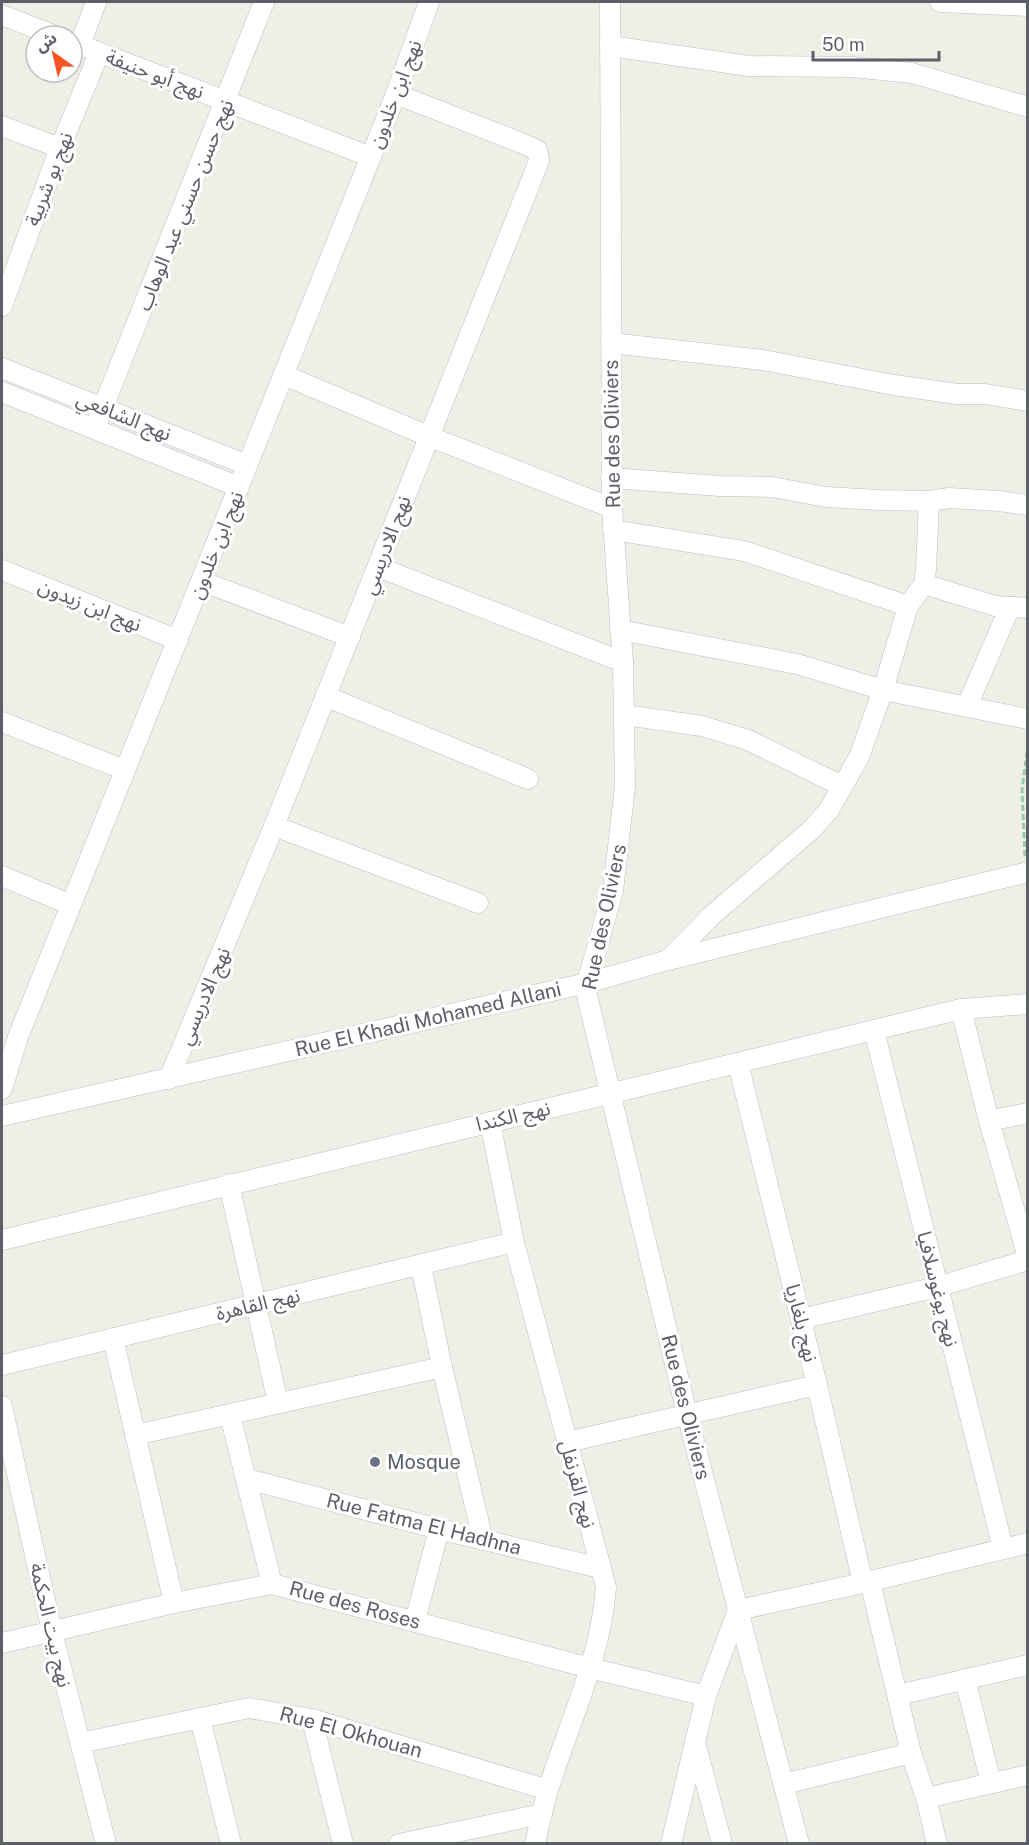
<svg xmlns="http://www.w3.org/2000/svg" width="1029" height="1845" font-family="'Public Sans','Noto Sans Arabic',sans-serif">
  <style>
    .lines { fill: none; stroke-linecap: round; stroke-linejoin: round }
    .street-casing { stroke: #bcbec5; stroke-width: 21 }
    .path { stroke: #97cbae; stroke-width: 3; stroke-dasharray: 6 3; stroke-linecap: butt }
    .street { stroke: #fff; stroke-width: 20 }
    .worship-dot { fill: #6b7280; stroke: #fff; stroke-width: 2 }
    .labels { text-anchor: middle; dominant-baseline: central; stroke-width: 6; stroke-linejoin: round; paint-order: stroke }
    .street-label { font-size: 20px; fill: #5c5f67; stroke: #fff }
    .worship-label { font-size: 20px; fill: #5b616d; stroke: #fff; text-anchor: start }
  </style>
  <rect width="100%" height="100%" fill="#f0efe5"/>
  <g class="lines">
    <g class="street-casing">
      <g id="street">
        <path d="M610,2L612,508L623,662L625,786L613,891L587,983L586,991L687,1414L799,1844"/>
        <path d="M940,2L1028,6"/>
        <path d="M2,15L56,36"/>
        <path d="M72,42L371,157"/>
        <path d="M80,45L96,2"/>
        <path d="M610,46L749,66L853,67L912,73L1028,107"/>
        <path d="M2,126L60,148"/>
        <path d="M2,306L60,148L99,53"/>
        <path d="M611,343L763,360L894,385L957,394H985L1028,401"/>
        <path d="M2,368L247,465"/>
        <path d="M284,375L428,436L612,508"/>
        <path d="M2,392L239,487"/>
        <path d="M95,428L264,2"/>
        <path d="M611,478L720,486L772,487L826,497L879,500L929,501L949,498L999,501L1028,505"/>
        <path d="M613,530L744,551L908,606"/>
        <path d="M378,567L623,662"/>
        <path d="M2,570L178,640"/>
        <path d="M201,581L350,637"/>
        <path d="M924,584L995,606L1028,608"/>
        <path d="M620,630L797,664L883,690L1028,719"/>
        <path d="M325,696L528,779"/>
        <path d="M967,706L1010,607"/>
        <path d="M625,715L702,726L748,740L842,786"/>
        <path d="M2,722L125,770"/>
        <path d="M274,826L478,903"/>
        <path d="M2,876L71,905"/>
        <path d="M668,960L711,916L811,830L829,810L859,757L883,690L908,606L924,584L926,569L929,501"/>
        <path d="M961,1009L989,1121L1028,1257"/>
        <path d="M874,1030L1003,1548"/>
        <path d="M738,1063L817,1385L863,1583"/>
        <path d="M169,1079L274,826L539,161L537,150L524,144L396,94"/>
        <path d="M2,1089L18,1037L71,905L396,94L429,2"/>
        <path d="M2,1116L587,983L668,960L1028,872"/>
        <path d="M989,1121L1028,1113"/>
        <path d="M490,1122L514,1242L606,1587C601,1658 569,1723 548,1790C543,1807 539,1826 535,1844"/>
        <path d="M229,1184L278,1403"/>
        <path d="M2,1240L961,1009L1028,1004"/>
        <path d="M421,1266L442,1367L483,1540"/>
        <path d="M801,1319L937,1287L1028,1260"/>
        <path d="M113,1338L174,1603"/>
        <path d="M2,1365L514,1242"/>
        <path d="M2,1406L52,1632L106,1844"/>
        <path d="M230,1415L272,1584"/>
        <path d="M135,1435L442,1367"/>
        <path d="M567,1442L817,1385"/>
        <path d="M247,1479L439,1529L600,1568"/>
        <path d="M870,1582L911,1753L926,1798L937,1844"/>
        <path d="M415,1621L439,1529"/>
        <path d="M2,1643L174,1603L272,1584L590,1668L706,1696"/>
        <path d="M965,1679L991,1783"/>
        <path d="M898,1695L1028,1665"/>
        <path d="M200,1718L231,1844"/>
        <path d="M312,1719L343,1844"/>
        <path d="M695,1742L722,1844"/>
        <path d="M80,1743L249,1708L312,1719L548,1790"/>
        <path d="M784,1784L911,1753"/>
        <path d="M926,1798L1028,1775"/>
        <path d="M399,1844L542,1814"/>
        <path d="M671,1844L706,1696L738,1610L863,1583L1028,1543"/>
      </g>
    </g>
    <path class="path" d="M1025,856L1022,790L1028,744"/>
    <use href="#street" class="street"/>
  </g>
  <circle class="worship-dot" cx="375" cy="1462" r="6"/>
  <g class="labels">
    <g class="street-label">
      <text transform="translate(155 74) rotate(21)">نهج أبو حنيفة</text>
      <text transform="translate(395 94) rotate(-69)">نهج ابن خلدون</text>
      <text transform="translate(49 179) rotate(-69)">نهج بو شربية</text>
      <text transform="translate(185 205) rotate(-68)">نهج حسن حسني عبد الوهاب</text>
      <text transform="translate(124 416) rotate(22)">نهج الشافعي</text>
      <text transform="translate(612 434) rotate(-91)">Rue des Oliviers</text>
      <text transform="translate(216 545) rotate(-68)">نهج ابن خلدون</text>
      <text transform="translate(386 545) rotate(-69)">نهج الادريسي</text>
      <text transform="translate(90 605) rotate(22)">نهج ابن زيدون</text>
      <text transform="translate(604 917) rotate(-78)">Rue des Oliviers</text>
      <text transform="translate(204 996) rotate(-67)">نهج الادريسي</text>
      <text transform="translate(428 1019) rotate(-13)">Rue El Khadi Mohamed Allani</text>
      <text transform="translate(513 1116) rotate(-13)">نهج الكندا</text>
      <text transform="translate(938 1289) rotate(76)">نهج يوغوسلافيا</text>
      <text transform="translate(258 1304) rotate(-13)">نهج القاهرة</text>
      <text transform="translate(802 1323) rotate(76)">نهج بلغاريا</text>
      <text transform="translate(686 1407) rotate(76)">Rue des Oliviers</text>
      <text transform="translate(578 1484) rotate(75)">نهج القرنفل</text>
      <text transform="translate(424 1524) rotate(14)">Rue Fatma El Hadhna</text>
      <text transform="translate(355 1605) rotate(15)">Rue des Roses</text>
      <text transform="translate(51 1625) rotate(77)">نهج بيت الحكمة</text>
      <text transform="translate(351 1732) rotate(15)">Rue El Okhouan</text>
    </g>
    <g class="worship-label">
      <text x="387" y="1462">Mosque</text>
    </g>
  </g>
  <rect width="1029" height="1845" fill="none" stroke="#5c5f67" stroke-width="6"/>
  <g transform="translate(54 54) rotate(326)"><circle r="28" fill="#ffffff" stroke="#bebfc2" stroke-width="1.5"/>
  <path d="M0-4.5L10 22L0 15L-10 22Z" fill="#f85423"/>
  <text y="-9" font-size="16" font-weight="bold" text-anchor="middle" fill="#5c5f67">ش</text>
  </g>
  <path d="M813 51v9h126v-9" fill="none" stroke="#5c5f67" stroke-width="3"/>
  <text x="822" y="51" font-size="18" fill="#5c5f67" stroke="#ffffff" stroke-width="4.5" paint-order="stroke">50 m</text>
</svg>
